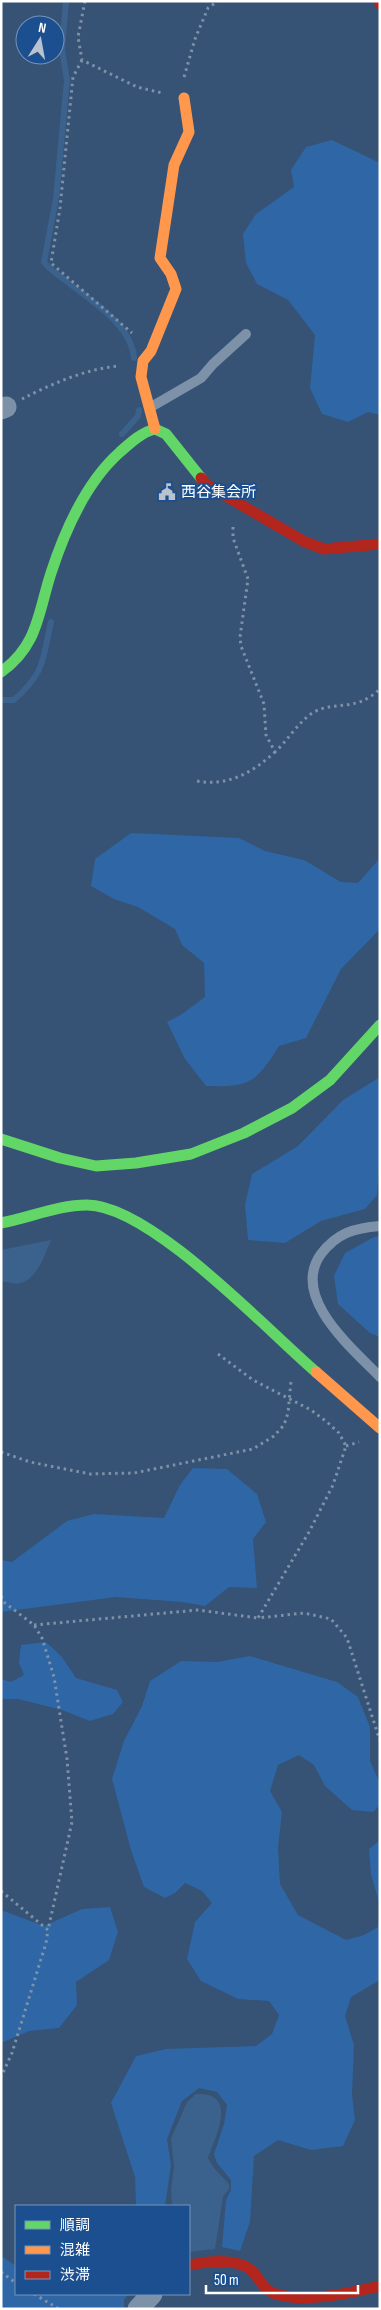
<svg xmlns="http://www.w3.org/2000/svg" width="381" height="2310" font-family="'Sofia Sans Condensed','Noto Sans JP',sans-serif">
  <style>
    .green { fill: #2f66a5 }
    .water { fill: #3b618d }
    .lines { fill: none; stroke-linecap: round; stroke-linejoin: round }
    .stream { stroke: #3b618d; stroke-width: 6 }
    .path { stroke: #7d92a8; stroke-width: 3; stroke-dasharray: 2.5 4; stroke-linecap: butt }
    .lane { stroke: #7d92a8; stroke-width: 10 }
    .street { stroke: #7d92a8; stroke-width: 21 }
    .fast { stroke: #63d668; stroke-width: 11 }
    .slow { stroke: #ff974d; stroke-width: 11 }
    .jam { stroke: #b3261e; stroke-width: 11 }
    .labels { text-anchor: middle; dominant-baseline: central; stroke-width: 4; stroke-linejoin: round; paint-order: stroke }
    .poi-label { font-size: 15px; fill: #fff; stroke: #1b4f8f; text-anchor: start }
  </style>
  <rect width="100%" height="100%" fill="#365274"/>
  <g class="green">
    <path d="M332,140L380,163V415L368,412L348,422L322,414L310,388L315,335L288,300L257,284L246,263L243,234L256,214L294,187L291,170L306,147Z"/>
    <path d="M131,833L239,838L265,851L304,860L341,882L358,883L380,858V929L341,969L306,1038L279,1046C256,1083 250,1087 206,1086L185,1059L167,1022L182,1014L205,997L204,963L182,945L175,929L138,907L114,899L91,886L95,859Z"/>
    <path d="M380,1077V1154L377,1195L365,1209L321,1221L285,1243L248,1240L245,1205L252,1174L298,1146L343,1100Z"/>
    <path d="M380,1236V1337L370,1333L338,1304L334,1276L345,1253L374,1237Z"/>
    <path d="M193,1468L227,1469L257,1494L266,1522L253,1539L257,1588L229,1587L205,1606L182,1602L116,1597L1,1612V1560L12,1562L67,1521L94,1514L164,1518L180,1485Z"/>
    <path d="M46,1642L62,1657L76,1678L117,1690L123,1702L113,1714L90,1721L62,1710L18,1699H1V1679L11,1682L24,1675L19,1663L21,1645Z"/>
    <path d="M250,1656L337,1682L358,1697L370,1727V1761L380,1783V1805L373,1812L352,1810L325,1786L314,1765L299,1755L278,1765L270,1791L282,1812L278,1848L280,1884L298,1915L346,1940L364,1935L378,1927L380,1912V1980L351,1997L345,2016L354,2045L352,2095L355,2120L343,2146L311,2150L278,2140L254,2156L250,2222L240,2251L222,2247L226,2200L231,2190V2180L217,2163L214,2154L224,2124L227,2105L217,2092L199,2088L182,2101L167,2139L171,2165L165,2206H136L135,2177L111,2103L136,2056L166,2049L256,2046L272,2034L279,2015L269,2001L238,1999L201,1981L187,1959L195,1922L212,1903L202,1891L185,1883L175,1893L165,1898L144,1887L131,1850L112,1779L124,1741L142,1706L150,1681L181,1661L217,1662Z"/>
    <path d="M380,1840V1905L371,1875L369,1849Z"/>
    <path d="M110,1907L118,1932L109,1960L76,1982L77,2005L59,2028L29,2031L1,2043V1910L44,1926L82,1909Z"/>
    <path d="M1,2256L16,2266V2294H128L124,2300V2309H1Z"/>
  </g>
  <g class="water">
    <path d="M51,1240C45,1254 38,1278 21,1283C16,1285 7,1282 1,1281V1250Z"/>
    <path d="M196,2094C238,2092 217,2134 208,2158L214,2168L229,2184V2189L223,2197L215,2249L189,2252V2206H172L171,2189L174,2166L171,2139L187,2102Z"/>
  </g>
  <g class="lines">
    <g class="stream">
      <path d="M66,1L62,50L67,80L56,198L44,262C49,269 58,275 65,280C90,301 131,323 134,358"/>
      <path d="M122,434L138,416L139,410"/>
      <path d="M1,700H14C46,671 42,661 51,622"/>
    </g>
    <g class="path">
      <path d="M85,1L78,37L82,60L137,87L162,93"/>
      <path d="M82,60L73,77L60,208L51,263L132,333"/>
      <path d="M184,77L195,39L208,8L218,1"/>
      <path d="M22,399C51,384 88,368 120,366"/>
      <path d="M233,527V538L248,579L240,637L241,646L264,704L266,735L275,752C288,740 299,721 314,712C337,700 354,713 380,689"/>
      <path d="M197,781C228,787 253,772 275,752"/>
      <path d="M218,1354L253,1380L311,1410L327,1422L339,1433L346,1446L333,1485L309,1532L258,1618L304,1613L331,1619L347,1638L380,1741"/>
      <path d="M346,1446L359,1442"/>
      <path d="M1,1452L30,1462L90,1474L134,1473L253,1449L274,1436L284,1425L288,1413L291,1381"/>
      <path d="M1,1596L5,1603L34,1625L42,1638L54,1677L67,1759L72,1822L48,1930"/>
      <path d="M34,1625L198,1610L258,1618"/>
      <path d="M1,1891L48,1930L46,1943L12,2053L1,2077"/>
      <path d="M1,2272L16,2283"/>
      <path d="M34,2294L59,2309"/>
    </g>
    <g class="lane">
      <path d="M151,407L201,378L213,364L246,334"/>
      <path d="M380,1226C354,1228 337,1233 321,1254C290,1297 352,1348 380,1377"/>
    </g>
    <g class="street">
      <path d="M1,409L6,407"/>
      <path d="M138,2309L152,2294"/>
    </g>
    <g class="fast">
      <path d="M1,672C38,646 38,613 51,573C65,530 86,482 120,452C130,443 142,432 155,429L166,434L201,478"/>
      <path d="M1,1139L60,1158L96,1166L136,1163L191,1154L244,1133L292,1108L330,1080L380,1025"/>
      <path d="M1,1223C29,1218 58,1205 87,1205C150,1205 266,1329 316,1372"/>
    </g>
    <g class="slow">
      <path d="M155,429L141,377L143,361L151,351L176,289L171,274L160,258L174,165L189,132L184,98"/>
      <path d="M316,1372L380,1428"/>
    </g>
    <g class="jam">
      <path d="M379,1L380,4"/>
      <path d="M201,478L207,485L305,542L324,549L380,544"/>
      <path d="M189,2265C207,2262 237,2257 252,2271C260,2279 263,2289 273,2293C304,2304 349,2293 380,2286"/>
    </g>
  </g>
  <defs>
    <g id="civic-bare" transform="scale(1.35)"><path d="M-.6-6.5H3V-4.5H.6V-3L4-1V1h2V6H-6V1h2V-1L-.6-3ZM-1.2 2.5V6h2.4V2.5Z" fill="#b9c2ce" stroke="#1b4f8f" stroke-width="2.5" paint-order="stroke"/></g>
  </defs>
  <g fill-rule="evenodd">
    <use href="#civic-bare" x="167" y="492"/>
  </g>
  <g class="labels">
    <g class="poi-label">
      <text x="181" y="492">西谷集会所</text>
    </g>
  </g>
  <rect width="381" height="2310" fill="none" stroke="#ffffff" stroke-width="5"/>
  <rect x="15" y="2205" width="175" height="90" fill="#1b4f8f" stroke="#7695bc"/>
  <rect x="25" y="2221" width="25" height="8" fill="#63d668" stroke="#7695bc"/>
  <text x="60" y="2230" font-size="15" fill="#ffffff">順調</text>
  <rect x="25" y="2246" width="25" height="8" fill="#ff974d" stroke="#7695bc"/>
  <text x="60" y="2255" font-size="15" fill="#ffffff">混雑</text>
  <rect x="25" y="2271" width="25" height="8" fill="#b3261e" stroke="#7695bc"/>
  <text x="60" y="2280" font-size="15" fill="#ffffff">渋滞</text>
  <g transform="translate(40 40) rotate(11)"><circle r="24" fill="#1b4f8f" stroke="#7695bc"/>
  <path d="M0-4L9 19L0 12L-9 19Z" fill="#b9c2ce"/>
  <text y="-8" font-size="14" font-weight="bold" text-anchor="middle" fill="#ffffff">N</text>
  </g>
  <path d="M206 2285v8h152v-8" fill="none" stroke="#ffffff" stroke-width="2.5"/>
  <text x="214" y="2285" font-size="15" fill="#ffffff" stroke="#1b4f8f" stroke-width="4" paint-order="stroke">50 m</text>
</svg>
